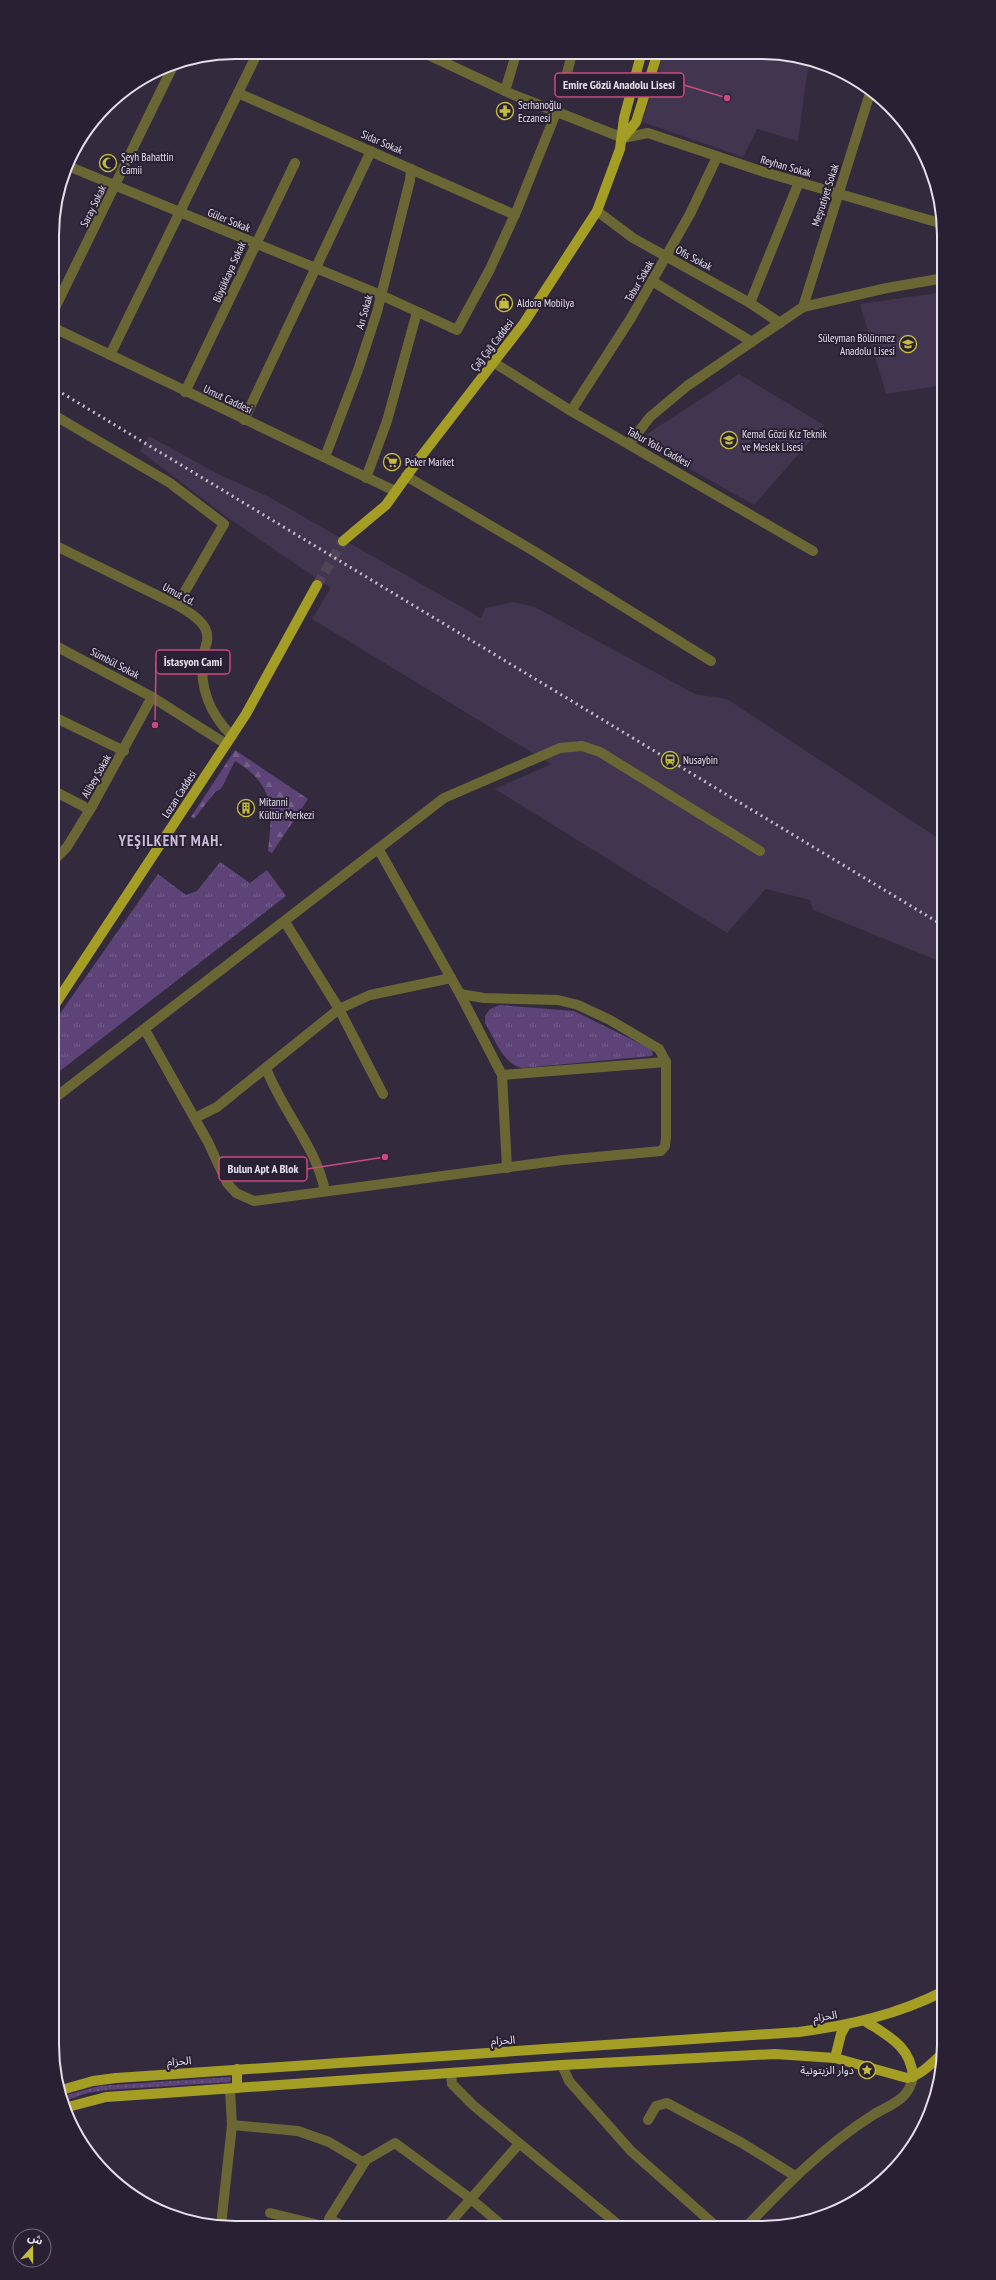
<svg xmlns="http://www.w3.org/2000/svg" width="996" height="2280" font-family="'PT Sans Narrow','Noto Sans Arabic',sans-serif">
  <style>
    .built { fill: #41354f }
    .grass { fill: url(#grass-dots) }
    .forest { fill: url(#forest-firs) }
    .park { fill: url(#park-tufts) }
    .lines { fill: none; stroke-linecap: round; stroke-linejoin: round }
    .major-tunnel { stroke: #4f4558; stroke-width: 10; stroke-dasharray: 10 5; stroke-linecap: butt }
    .minor { stroke: #6a6735; stroke-width: 10 }
    .major { stroke: #a49e25; stroke-width: 10 }
    .rail { stroke: #c1bbc9; stroke-width: 3; stroke-dasharray: 2 4; stroke-linecap: butt }
    .labels { text-anchor: middle; dominant-baseline: central; stroke-width: 4; stroke-linejoin: round; paint-order: stroke }
    .poi-label { font-size: 11px; fill: #e5dfec; stroke: #2a2034; text-anchor: start }
    .street-label { font-size: 11px; fill: #e5dfec; stroke: #2a2034 }
    .district-label { font-size: 15px; font-weight: bold; letter-spacing: 1px; fill: #c9bdd7; stroke: #2a2034 }
    .rim { fill: none; stroke: #e5dfec; stroke-width: 2 }
    .leader { fill: none; stroke: #cb4a7f; stroke-width: 1.5 }
    .callout-dot { fill: #cb4a7f; stroke: #2a2034; stroke-width: 1.5 }
    .callout { fill: #2a2034; stroke: #cb4a7f; stroke-width: 1.5 }
    .callout-label { font-size: 12px; text-anchor: middle; font-weight: bold; fill: #e5dfec }
  </style>
  <defs>
    <pattern id="grass-dots" width="8" height="8" patternUnits="userSpaceOnUse"><rect width="8" height="8" fill="#5d4378"/><path d="M2 2h.1M6 6h.1" fill="none" stroke="#745e8b" stroke-width="1.8" stroke-linecap="round"/></pattern>
    <pattern id="forest-firs" width="22" height="20" patternUnits="userSpaceOnUse"><rect width="22" height="20" fill="#5d4378"/><path d="M5 1l3.5 6h-7zM16 11l3.5 6h-7z" fill="#745e8b"/></pattern>
    <pattern id="park-tufts" width="24" height="20" patternUnits="userSpaceOnUse"><rect width="24" height="20" fill="#5d4378"/><path d="M3 7l-1-3M5 7V3M7 7l1-3M15 17l-1-3M17 17v-4M19 17l1-3" fill="none" stroke="#745e8b"/></pattern>
  </defs>
  <rect width="100%" height="100%" fill="#342a3e"/>
  <g class="built">
    <path d="M663,55H797L811,60L807,74L798,141L757,129L743,157L642,122Z"/>
    <path d="M944,292V385L886,394L860,304Z"/>
    <path d="M739,374L824,425L754,505L649,446L647,434Z"/>
    <path d="M149,436L216,473L269,497L481,618L485,608L514,602L535,607L695,694L727,699L944,842V963L813,910L810,900L766,889L727,933L495,789L551,764L312,619L331,588L228,518L140,451Z"/>
  </g>
  <path class="grass" d="M229,2077L231,2078L230,2082L107,2090L87,2093L62,2102L60,2097L99,2086Z"/>
  <path class="forest" d="M235,750L308,799L272,853L268,851C273,809 274,784 235,761L221,789L215,792L194,819L191,817Z"/>
  <g class="park">
    <path d="M220,862L250,883L267,870L286,896L52,1077V1025L158,874L186,895L197,891Z"/>
    <path d="M500,1005L574,1011L651,1049L653,1054L652,1056L522,1068C502,1063 495,1039 485,1023V1016L490,1009Z"/>
  </g>
  <g class="lines">
    <path class="major-tunnel" d="M317,585L343,541"/>
    <g class="minor">
      <path d="M424,53L514,95L623,138L648,133L764,172L943,224"/>
      <path d="M567,73L572,54"/>
      <path d="M505,91L516,54"/>
      <path d="M238,93L515,215"/>
      <path d="M68,166L381,295L457,330L490,269L517,210L556,113"/>
      <path d="M597,211L633,238L750,303L780,323"/>
      <path d="M652,281L752,342"/>
      <path d="M750,303L799,182"/>
      <path d="M803,307L871,90"/>
      <path d="M52,314L174,64"/>
      <path d="M52,327L395,491"/>
      <path d="M110,355L258,52"/>
      <path d="M493,362L571,411L813,551"/>
      <path d="M185,392L295,163"/>
      <path d="M571,411L631,318L690,214L717,157"/>
      <path d="M52,414L170,483L224,524L177,605"/>
      <path d="M244,420L371,151"/>
      <path d="M629,444L650,417L687,386L803,307L887,288L944,278"/>
      <path d="M325,457L358,370L377,312L410,180L411,169"/>
      <path d="M406,476L532,550L711,661"/>
      <path d="M366,478L387,421L417,312"/>
      <path d="M52,544L177,605C187,611 199,618 205,628C211,640 204,646 203,658C199,688 211,715 232,736"/>
      <path d="M52,644L152,697L226,744"/>
      <path d="M52,716L124,751"/>
      <path d="M52,790L83,806L89,811"/>
      <path d="M379,850L460,994L502,1075L507,1168"/>
      <path d="M52,862L67,847L91,808L152,697"/>
      <path d="M285,922L339,1009L383,1094"/>
      <path d="M145,1030L208,1142L227,1183L236,1193L254,1201L563,1160L661,1151L665,1146L666,1138V1062L659,1049L610,1020L578,1005L558,1000L484,998L460,994"/>
      <path d="M266,1068C282,1111 316,1146 325,1191"/>
      <path d="M502,1075L666,1062"/>
      <path d="M52,1100L444,798L560,748L582,746L600,752L760,851"/>
      <path d="M195,1118L217,1107L339,1009L370,995L451,978"/>
      <path d="M562,2065L569,2081L631,2151L718,2228"/>
      <path d="M451,2073L452,2084L474,2106L621,2227"/>
      <path d="M648,2120L656,2106L667,2103L742,2143L795,2176"/>
      <path d="M232,2125L298,2131L329,2142L364,2163"/>
      <path d="M270,2213L319,2225"/>
      <path d="M221,2225L232,2125L230,2089"/>
      <path d="M341,2225L329,2219L366,2160L395,2143L471,2199L503,2226"/>
      <path d="M447,2226L519,2144"/>
      <path d="M745,2228C785,2186 824,2146 873,2115C891,2104 909,2100 913,2077"/>
    </g>
    <g class="major">
      <path d="M623,138L636,122L657,55"/>
      <path d="M343,541L386,505L416,463L524,323L597,211L620,149L624,118L641,55"/>
      <path d="M52,1009L246,714L317,585"/>
      <path d="M865,2021C888,2036 911,2046 913,2077"/>
      <path d="M835,2058L841,2034L846,2025"/>
      <path d="M237,2069V2088"/>
      <path d="M58,2091L93,2081L116,2078L799,2032C850,2025 897,2015 944,1991"/>
      <path d="M64,2108L106,2097L165,2093L562,2065L775,2054L835,2058L907,2078C921,2076 934,2061 944,2052"/>
    </g>
    <path class="rail" d="M52,387L944,926"/>
  </g>
  <defs>
    <g id="pharmacy-ring" transform="scale(0.9)"><circle r="9.5" fill="#2a2034" stroke="#c3bd3e" stroke-width="1.5"/><path d="M-2-6h4v4h4v4h-4v4h-4v-4h-4v-4h4Z" fill="#c3bd3e"/></g>
    <g id="mosque-ring" transform="scale(0.9)"><circle r="9.5" fill="#2a2034" stroke="#c3bd3e" stroke-width="1.5"/><path d="M3.5-4.9A6 6 0 1 0 3.5 4.9A5 5 0 1 1 3.5-4.9Z" fill="#c3bd3e"/></g>
    <g id="shop-ring" transform="scale(0.9)"><circle r="9.5" fill="#2a2034" stroke="#c3bd3e" stroke-width="1.5"/><path d="M-5-2.5h2.3a2.7 3.5 0 0 1 5.4 0H5L5.5 6h-11ZM-1.5-2.5h3a1.5 2.3 0 0 0-3 0Z" fill="#c3bd3e"/></g>
    <g id="school-ring" transform="scale(0.9)"><circle r="9.5" fill="#2a2034" stroke="#c3bd3e" stroke-width="1.5"/><path d="M0-5L7-2L0 1L-7-2ZM-4 1L0 2.5L4 1V4Q0 6-4 4Z" fill="#c3bd3e"/></g>
    <g id="supermarket-ring" transform="scale(0.9)"><circle r="9.5" fill="#2a2034" stroke="#c3bd3e" stroke-width="1.5"/><path d="M-6-5.5h2.5l.6 2H6L4.5 2H-2.5L-4.4-4H-6ZM-1.5 3.2a1.3 1.3 0 1 0 .1 0ZM3 3.2a1.3 1.3 0 1 0 .1 0Z" fill="#c3bd3e"/></g>
    <g id="station-ring" transform="scale(0.9)"><circle r="9.5" fill="#2a2034" stroke="#c3bd3e" stroke-width="1.5"/><path d="M-3-6H3Q5-6 5-4V2Q5 4 3 4L4.5 6H3L1.5 4h-3L-3 6H-4.5L-3 4Q-5 4-5 2V-4Q-5-6-3-6ZM-3.5-4v3h7v-3ZM-3.5 1v1.5H-2V1ZM2 1v1.5H3.5V1Z" fill="#c3bd3e"/></g>
    <g id="building-ring" transform="scale(0.9)"><circle r="9.5" fill="#2a2034" stroke="#c3bd3e" stroke-width="1.5"/><path d="M-4-6H4V6H1V3H-1V6H-4ZM-2.5-4.3h1.7v1.8h-1.7ZM.8-4.3h1.7v1.8H.8ZM-2.5-1h1.7V.8h-1.7ZM.8-1h1.7V.8H.8Z" fill="#c3bd3e"/></g>
    <g id="sight-ring" transform="scale(0.9)"><circle r="9.5" fill="#2a2034" stroke="#c3bd3e" stroke-width="1.5"/><path d="M0-6L1.8-2.2L6-1.7L2.9 1.2L3.7 5.4L0 3.3L-3.7 5.4L-2.9 1.2L-6-1.7L-1.8-2.2Z" fill="#c3bd3e"/></g>
  </defs>
  <g fill-rule="evenodd">
    <use href="#pharmacy-ring" x="505" y="111"/>
    <use href="#mosque-ring" x="108" y="163"/>
    <use href="#shop-ring" x="504" y="303"/>
    <use href="#school-ring" x="908" y="344"/>
    <use href="#school-ring" x="729" y="440"/>
    <use href="#supermarket-ring" x="392" y="462"/>
    <use href="#station-ring" x="670" y="760"/>
    <use href="#building-ring" x="246" y="808"/>
    <use href="#sight-ring" x="867" y="2070"/>
  </g>
  <g class="labels">
    <g class="poi-label">
      <text x="518" y="105">Serhanoğlu<tspan x="518" dy="13">Eczanesi</tspan></text>
      <text x="121" y="157">Şeyh Bahattin<tspan x="121" dy="13">Camii</tspan></text>
      <text x="517" y="303">Aldora Mobilya</text>
      <text x="895" y="338" text-anchor="end">Süleyman Bölünmez<tspan x="895" dy="13">Anadolu Lisesi</tspan></text>
      <text x="742" y="434">Kemal Gözü Kız Teknik<tspan x="742" dy="13">ve Meslek Lisesi</tspan></text>
      <text x="405" y="462">Peker Market</text>
      <text x="683" y="760">Nusaybin</text>
      <text x="259" y="802">Mitanni<tspan x="259" dy="13">Kültür Merkezi</tspan></text>
      <text x="854" y="2070" text-anchor="end">دوار الزيتونية</text>
    </g>
    <g class="street-label">
      <text transform="translate(382 142) rotate(23)">Sidar Sokak</text>
      <text transform="translate(786 166) rotate(16)">Reyhan Sokak</text>
      <text transform="translate(825 195) rotate(-72)">Meşrutiyet Sokak</text>
      <text transform="translate(93 206) rotate(-64)">Saray Sokak</text>
      <text transform="translate(229 220) rotate(22)">Güler Sokak</text>
      <text transform="translate(694 258) rotate(28)">Ofis Sokak</text>
      <text transform="translate(229 272) rotate(-66)">Büyükkaya Sokak</text>
      <text transform="translate(639 281) rotate(-60)">Tabur Sokak</text>
      <text transform="translate(364 312) rotate(-74)">Arı Sokak</text>
      <text transform="translate(492 345) rotate(-52)">Çağ Çağ Caddesi</text>
      <text transform="translate(228 399) rotate(25)">Umut Caddesi</text>
      <text transform="translate(659 447) rotate(29)">Tabur Yolu Caddesi</text>
      <text transform="translate(179 594) rotate(28)">Umut Cd.</text>
      <text transform="translate(115 663) rotate(28)">Sümbül Sokak</text>
      <text transform="translate(96 776) rotate(-60)">Alibey Sokak</text>
      <text transform="translate(179 794) rotate(-57)">Lozan Caddesi</text>
      <text transform="translate(825 2016) rotate(-8)">الحزام</text>
      <text transform="translate(503 2040) rotate(-3)">الحزام</text>
      <text transform="translate(179 2061) rotate(-4)">الحزام</text>
    </g>
    <g class="district-label">
      <text x="171" y="840">YEŞILKENT MAH.</text>
    </g>
  </g>
  <path d="M0 0H996V2280H0ZM235 59H761A176 176 0 0 1 937 235V2045A176 176 0 0 1 761 2221H235A176 176 0 0 1 59 2045V235A176 176 0 0 1 235 59Z" fill="#2a2034" fill-rule="evenodd"/>
  <path class="rim" d="M235 59H761A176 176 0 0 1 937 235V2045A176 176 0 0 1 761 2221H235A176 176 0 0 1 59 2045V235A176 176 0 0 1 235 59Z"/>
  <path class="leader" d="M727 98L684 85M155 725L156 662M385 1157L307 1169"/>
  <g class="callout-dot">
    <circle cx="727" cy="98" r="4"/>
    <circle cx="155" cy="725" r="4"/>
    <circle cx="385" cy="1157" r="4"/>
  </g>
  <g class="callout">
    <rect x="555" y="73" width="129" height="24" rx="4"/>
    <rect x="156" y="650" width="74" height="24" rx="4"/>
    <rect x="219" y="1157" width="88" height="24" rx="4"/>
  </g>
  <g class="callout-label">
    <text x="619" y="89">Emire Gözü Anadolu Lisesi</text>
    <text x="193" y="666">İstasyon Cami</text>
    <text x="263" y="1173">Bulun Apt A Blok</text>
  </g>
  <g transform="translate(32 2248) rotate(21)"><circle r="19" fill="#2a2034" stroke="#756c7e"/>
  <path d="M0-3L7 15L0 10L-7 15Z" fill="#c3bd3e"/>
  <text y="-6" font-size="11" font-weight="bold" text-anchor="middle" fill="#e5dfec">ش</text>
  </g>
</svg>
